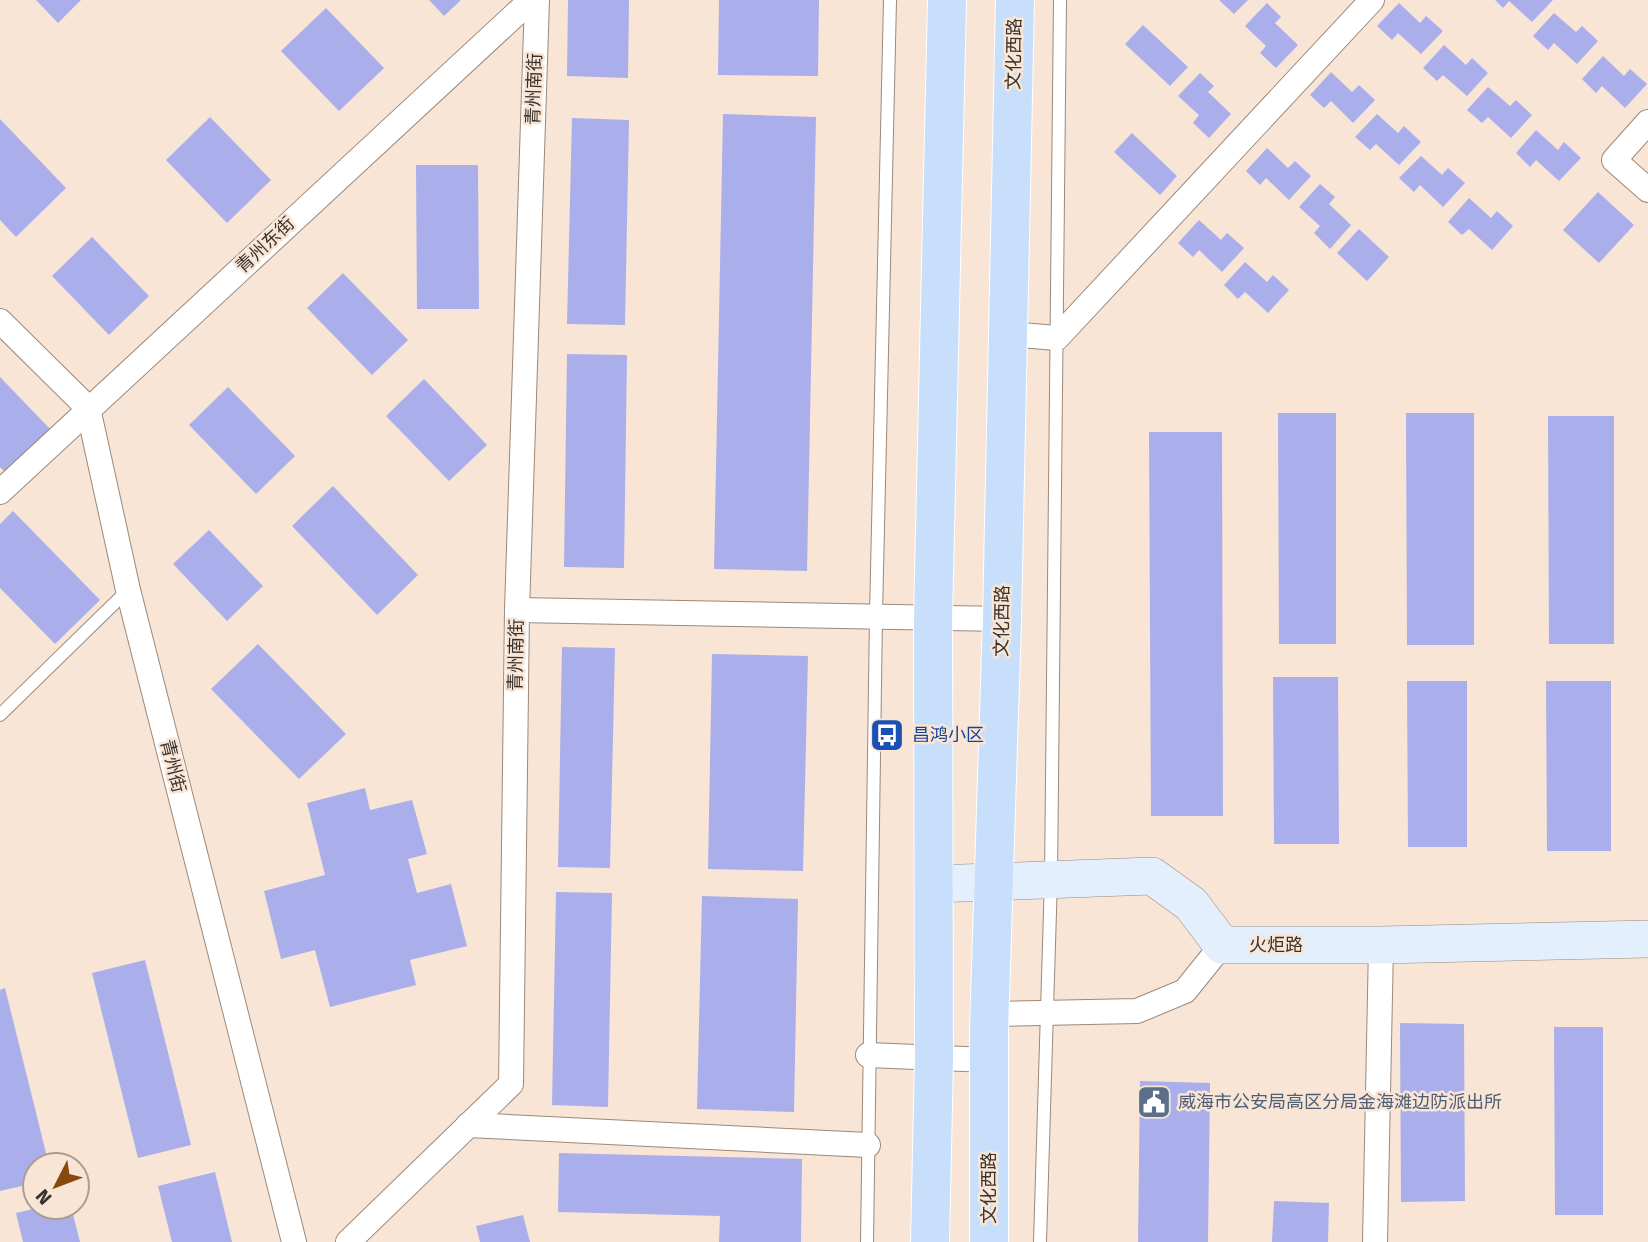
<svg xmlns="http://www.w3.org/2000/svg" width="1648" height="1242" font-family="'Fira Sans','Noto Sans SC',sans-serif">
  <style>
    .building { fill: #aaafeb }
    .lines { fill: none; stroke-linecap: round; stroke-linejoin: round }
    .lane-casing { stroke: #9a897c; stroke-width: 14 }
    .street-casing { stroke: #9a897c; stroke-width: 26 }
    .secondary-casing { stroke: #9a897c; stroke-width: 38 }
    .primary-casing { stroke: #fff; stroke-width: 40 }
    .lane { stroke: #fff; stroke-width: 12 }
    .street { stroke: #fff; stroke-width: 24 }
    .secondary { stroke: #e4effd; stroke-width: 37 }
    .primary { stroke: #c8dffb; stroke-width: 38 }
    .labels { text-anchor: middle; dominant-baseline: central; stroke-width: 5; stroke-linejoin: round; paint-order: stroke }
    .street-label { font-size: 18px; fill: #38312b; stroke: #f8e5d6 }
    .transit-label { font-size: 18px; fill: #164399; stroke: #f8e5d6; text-anchor: start }
    .service-label { font-size: 18px; fill: #4e5e75; stroke: #f8e5d6; text-anchor: start }
  </style>
  <rect width="100%" height="100%" fill="#f8e5d6"/>
  <g class="building">
    <path d="M36,0H81L58,23Z"/>
    <path d="M429,0H461L444,16Z"/>
    <path d="M568,0H629L628,78L567,76Z"/>
    <path d="M719,0H819L818,76L718,75Z"/>
    <path d="M1219,0H1248L1234,14Z"/>
    <path d="M1495,0H1553L1532,22L1509,1L1503,8Z"/>
    <path d="M1267,3L1281,17L1275,23L1298,45L1276,68L1260,53L1266,46L1245,26Z"/>
    <path d="M1399,3L1420,23L1426,16L1443,31L1421,54L1398,33L1392,40L1377,26Z"/>
    <path d="M326,8L384,68L339,111L281,51Z"/>
    <path d="M1554,13L1576,32L1582,26L1598,41L1577,64L1554,43L1548,50L1533,36Z"/>
    <path d="M1143,25L1188,67L1170,86L1125,44Z"/>
    <path d="M1444,45L1466,65L1472,58L1488,73L1467,96L1443,75L1437,81L1423,68Z"/>
    <path d="M1603,56L1624,76L1630,69L1647,84L1625,108L1602,86L1596,93L1582,79Z"/>
    <path d="M1331,72L1352,92L1359,85L1375,100L1353,123L1331,101L1324,108L1310,95Z"/>
    <path d="M1200,73L1214,86L1208,92L1231,114L1209,138L1193,123L1199,115L1178,96Z"/>
    <path d="M1488,87L1510,106L1516,100L1532,115L1511,138L1488,117L1482,123L1467,110Z"/>
    <path d="M723,114L816,117L807,571L714,569Z"/>
    <path d="M1377,114L1398,133L1404,126L1421,142L1399,165L1376,144L1370,150L1355,137Z"/>
    <path d="M210,117L271,180L227,223L166,160Z"/>
    <path d="M572,118L629,120L625,325L567,324Z"/>
    <path d="M0,119L66,188L16,237L0,220Z"/>
    <path d="M1536,130L1558,150L1564,142L1581,158L1559,181L1536,160L1530,167L1516,153Z"/>
    <path d="M1132,133L1177,176L1160,195L1114,152Z"/>
    <path d="M1267,148L1288,168L1295,161L1311,176L1289,200L1266,178L1260,185L1246,171Z"/>
    <path d="M1421,156L1442,175L1448,168L1465,183L1443,207L1420,185L1414,192L1399,178Z"/>
    <path d="M416,165H478L479,309H417Z"/>
    <path d="M1320,184L1335,197L1329,204L1351,225L1330,249L1314,233L1320,226L1299,207Z"/>
    <path d="M1598,192L1634,225L1599,263L1563,230Z"/>
    <path d="M1469,198L1491,218L1497,211L1513,226L1492,250L1469,229L1462,235L1448,222Z"/>
    <path d="M1199,220L1221,240L1227,233L1244,248L1222,272L1199,250L1193,257L1178,243Z"/>
    <path d="M1359,229L1389,257L1367,281L1337,253Z"/>
    <path d="M92,237L149,296L109,335L52,276Z"/>
    <path d="M1245,262L1267,282L1273,275L1289,290L1268,313L1245,292L1238,299L1224,285Z"/>
    <path d="M343,273L408,340L372,375L307,308Z"/>
    <path d="M567,354L627,355L624,568L564,567Z"/>
    <path d="M0,377L51,430L6,473L0,467Z"/>
    <path d="M424,379L487,445L449,481L386,416Z"/>
    <path d="M228,387L295,456L256,494L189,425Z"/>
    <path d="M1278,413H1336V644H1279Z"/>
    <path d="M1406,413H1474V645H1407Z"/>
    <path d="M1548,416H1614V644H1549Z"/>
    <path d="M1149,432H1222L1223,816H1151Z"/>
    <path d="M333,486L418,575L377,615L292,526Z"/>
    <path d="M13,511L100,600L55,644L0,588V524Z"/>
    <path d="M209,530L263,586L227,621L173,564Z"/>
    <path d="M258,644L346,734L299,779L211,689Z"/>
    <path d="M562,647L615,648L610,868L558,867Z"/>
    <path d="M712,654L808,656L803,871L708,869Z"/>
    <path d="M1273,677H1338L1339,844H1274Z"/>
    <path d="M1407,681H1467V847H1408Z"/>
    <path d="M1546,681H1611V851H1547Z"/>
    <path d="M365,788L370,810L412,800L427,854L408,859L417,893L451,884L467,946L410,960L416,985L330,1007L315,950L281,959L264,891L325,875L307,803Z"/>
    <path d="M556,892L612,893L608,1107L552,1105Z"/>
    <path d="M702,896L798,899L794,1112L697,1109Z"/>
    <path d="M145,960L191,1145L138,1158L92,973Z"/>
    <path d="M5,988L49,1165H35V1183L0,1191V990Z"/>
    <path d="M1400,1023L1464,1024L1465,1201L1401,1202Z"/>
    <path d="M1554,1027H1603V1215H1555Z"/>
    <path d="M1140,1081L1210,1083L1208,1242H1138Z"/>
    <path d="M559,1153L802,1159L801,1242H719L720,1216L558,1212Z"/>
    <path d="M215,1172L232,1242H172L158,1186Z"/>
    <path d="M1274,1201L1329,1203L1328,1242H1272Z"/>
    <path d="M42,1207H71L80,1242H23L16,1213Z"/>
    <path d="M523,1215L530,1242H480L476,1226Z"/>
  </g>
  <g class="lines">
    <g class="lane-casing">
      <g id="lane">
        <path d="M0,715L128,590"/>
        <path d="M867,1242L876,615L890,0"/>
        <path d="M1040,1242L1051,878L1060,0"/>
      </g>
    </g>
    <g class="street-casing">
      <g id="street">
        <path d="M1648,122L1614,160L1648,190"/>
        <path d="M0,321L88,408L128,590L294,1242"/>
        <path d="M1008,334L1057,338L1372,0"/>
        <path d="M0,492L531,0"/>
        <path d="M517,610L1002,619"/>
        <path d="M990,1014L1137,1011L1185,991L1222,945"/>
        <path d="M868,1055L989,1060"/>
        <path d="M468,1125L868,1145"/>
        <path d="M348,1242L511,1084L517,610L537,0"/>
        <path d="M1375,1242L1381,945"/>
      </g>
    </g>
    <g class="secondary-casing">
      <path id="secondary" d="M934,884L1152,876L1191,904L1222,945H1381L1648,939"/>
    </g>
    <g class="primary-casing">
      <g id="primary">
        <path d="M930,1242L934,1058L933,619L947,0"/>
        <path d="M989,1242V1030L1002,619L1015,0"/>
      </g>
    </g>
    <use href="#lane" class="lane"/>
    <use href="#street" class="street"/>
    <use href="#secondary" class="secondary"/>
    <use href="#primary" class="primary"/>
  </g>
  <defs>
    <g id="bus-square" transform="scale(1.75)"><rect x="-9" y="-9" width="18" height="18" rx="4" fill="#1a4fb4" stroke="#f8e5d6"/><path d="M-5-6H5V4H4V6H2V4H-2V6H-4V4H-5ZM-3.5-4V0h7V-4ZM-3.5 1.2v1.5H-2V1.2ZM2 1.2v1.5H3.5V1.2Z" fill="#fff"/></g>
    <g id="civic-square" transform="scale(1.75)"><rect x="-9" y="-9" width="18" height="18" rx="4" fill="#5c6f8a" stroke="#f8e5d6"/><path d="M-.6-6.5H3V-4.5H.6V-3L4-1V1h2V6H-6V1h2V-1L-.6-3ZM-1.2 2.5V6h2.4V2.5Z" fill="#fff"/></g>
  </defs>
  <g fill-rule="evenodd">
    <use href="#bus-square" x="887" y="735"/>
    <use href="#civic-square" x="1154" y="1102"/>
  </g>
  <g class="labels">
    <g class="street-label">
      <text transform="translate(1014 54) rotate(-89)">文化西路</text>
      <text transform="translate(534 89) rotate(-88)">青州南街</text>
      <text transform="translate(265 245) rotate(-43)">青州东街</text>
      <text transform="translate(1002 621) rotate(-89)">文化西路</text>
      <text transform="translate(516 655) rotate(-89)">青州南街</text>
      <text transform="translate(173 766) rotate(76)">青州街</text>
      <text x="1276" y="945">火炬路</text>
      <text transform="translate(989 1188) rotate(-90)">文化西路</text>
    </g>
    <g class="transit-label">
      <text x="912" y="735">昌鸿小区</text>
    </g>
    <g class="service-label">
      <text x="1178" y="1102">威海市公安局高区分局金海滩边防派出所</text>
    </g>
  </g>
  <g transform="translate(56 1186) rotate(228)"><circle r="33" fill="#f8e5d6" stroke="#ab9d92" stroke-width="2"/>
  <path d="M0-5L12 26L0 18L-12 26Z" fill="#88490c"/>
  <text y="-10" font-size="19" font-weight="bold" text-anchor="middle" fill="#38312b">N</text>
  </g>
</svg>
